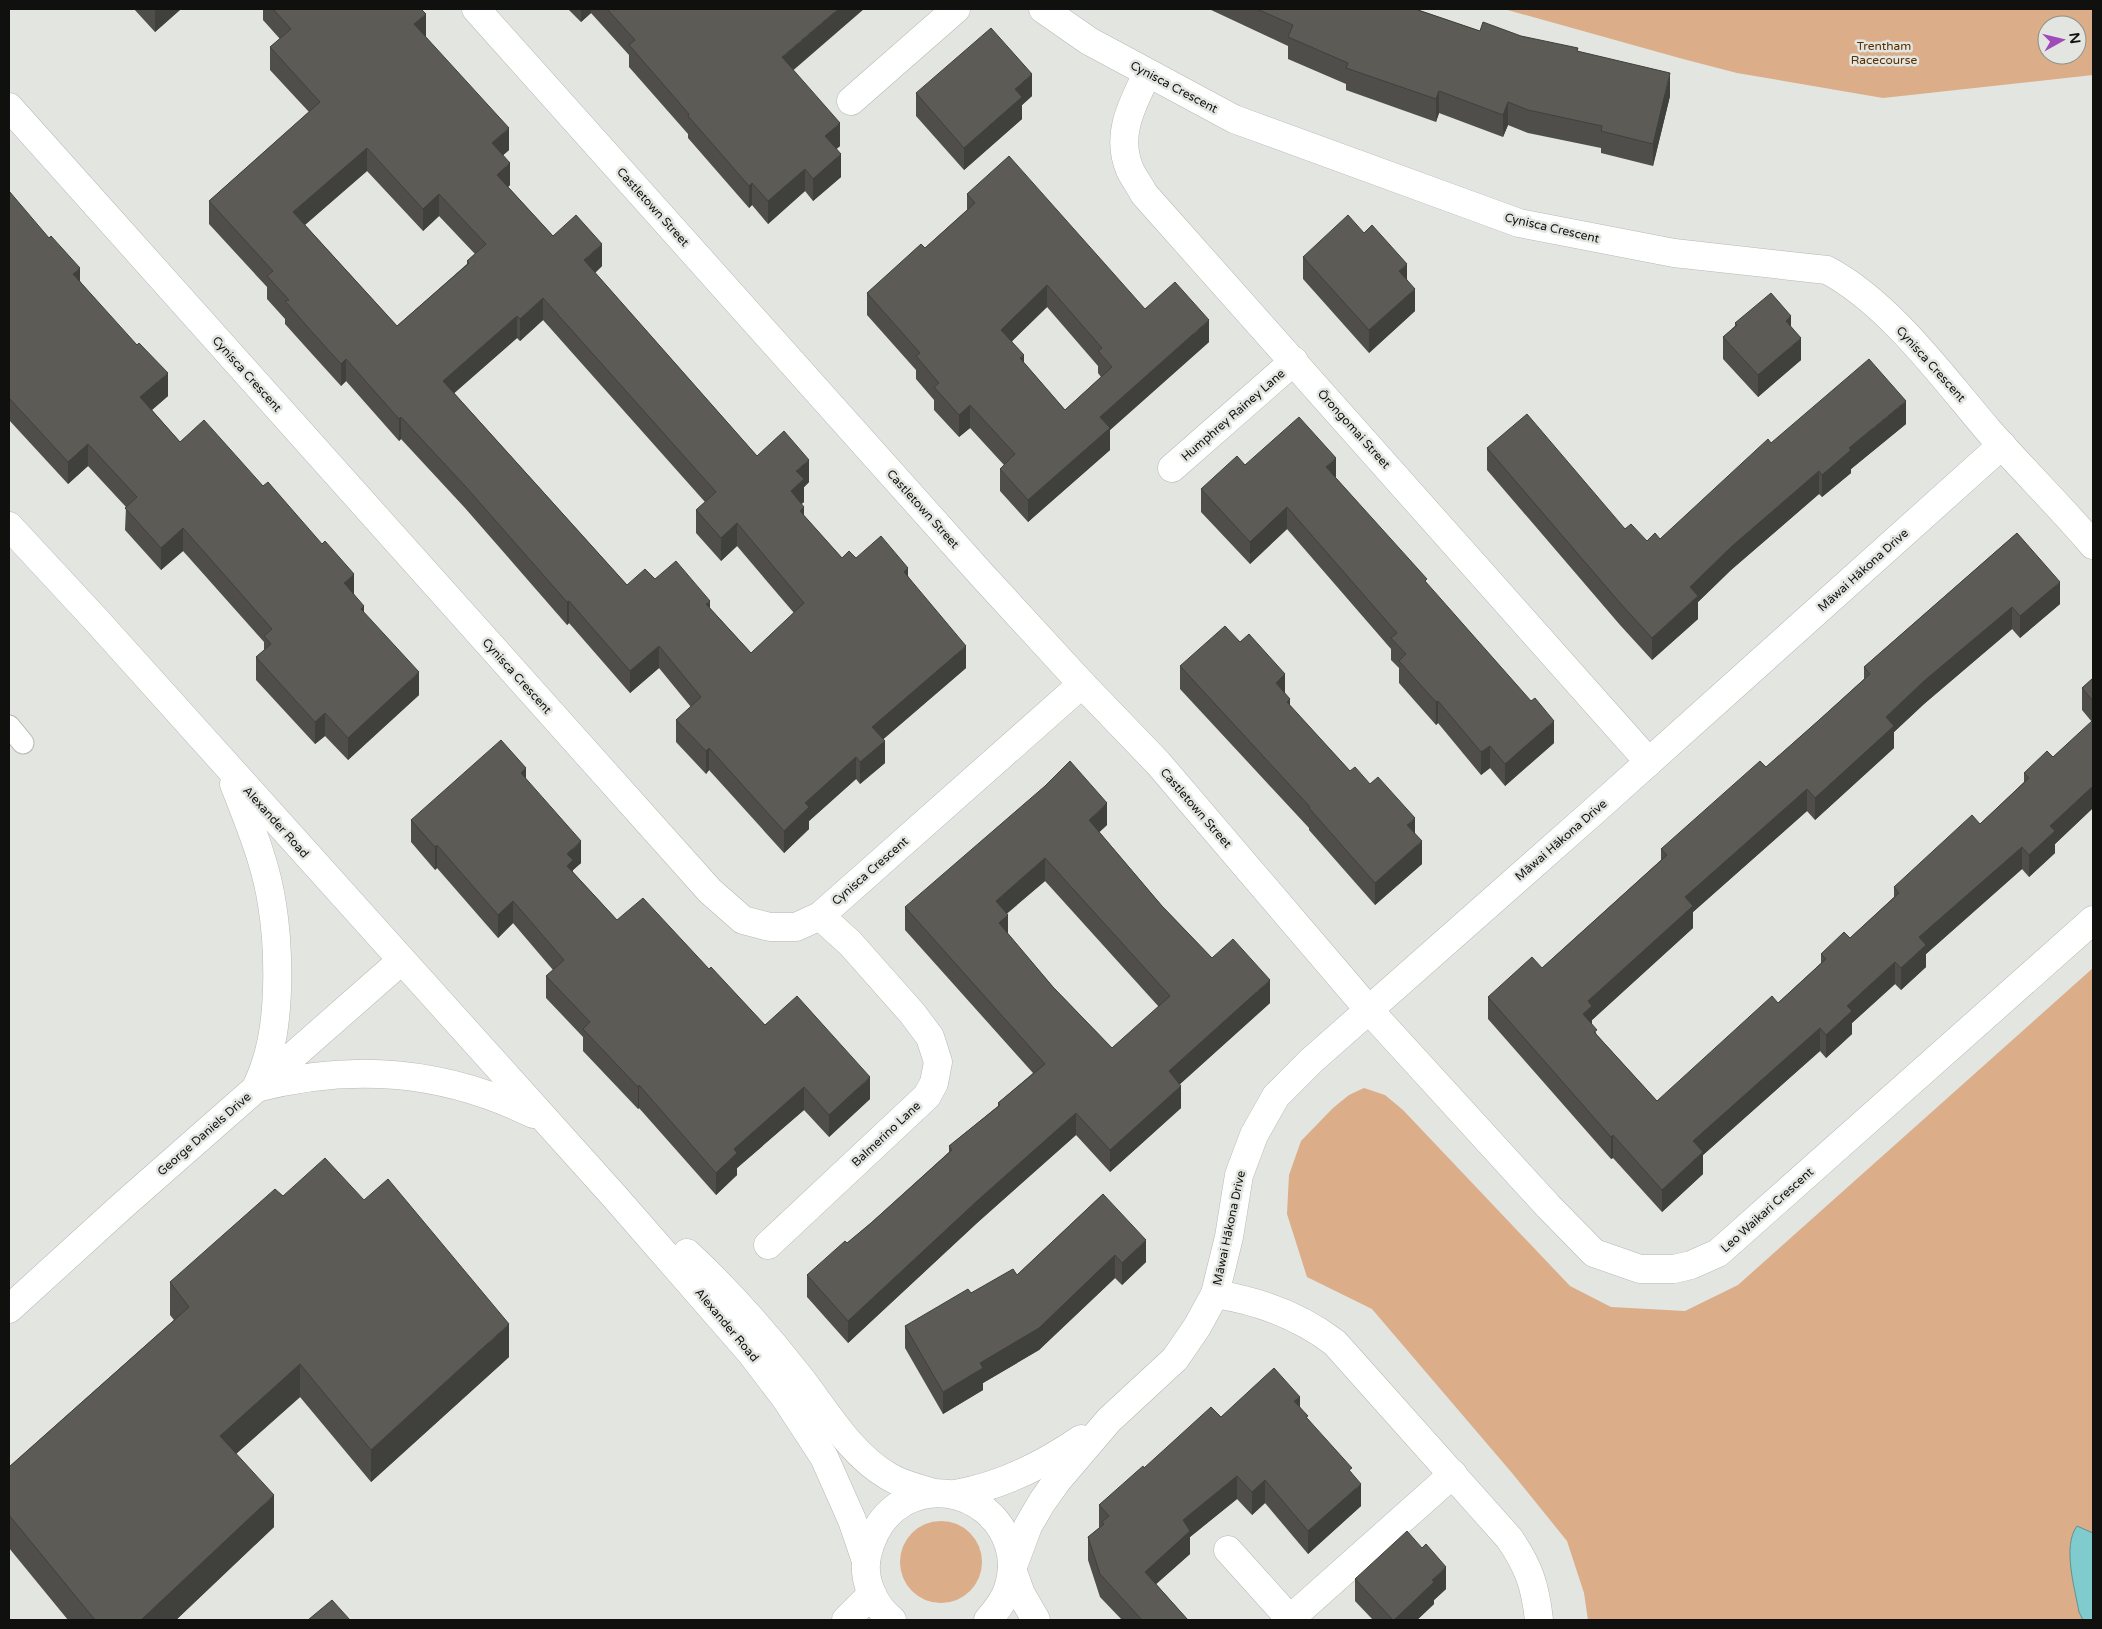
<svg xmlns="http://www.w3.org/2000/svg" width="2102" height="1629" font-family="'Varela Round',sans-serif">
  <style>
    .green { fill: #dbad88; fill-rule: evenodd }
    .water { fill: #7fcbcd; stroke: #5e9394 }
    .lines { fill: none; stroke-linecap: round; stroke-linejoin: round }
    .service-casing { stroke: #b6b9b4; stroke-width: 23 }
    .minor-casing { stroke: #b6b9b4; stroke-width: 29 }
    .tertiary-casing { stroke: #b6b9b4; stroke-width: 29 }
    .service { stroke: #fff; stroke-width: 21 }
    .minor { stroke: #fff; stroke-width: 28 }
    .tertiary { stroke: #fff; stroke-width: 28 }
    .wall { fill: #4f4e4a; fill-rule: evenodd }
    .shaded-wall { fill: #40403c }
    .building { fill: #5c5b56; stroke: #40403c; fill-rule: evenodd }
    .labels { text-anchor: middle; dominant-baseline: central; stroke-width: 5; stroke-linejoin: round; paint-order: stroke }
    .park-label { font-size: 12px; fill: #5a2f00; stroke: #e3e5e0 }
    .street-label { font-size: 12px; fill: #10110f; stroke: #e3e5e0 }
  </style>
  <rect width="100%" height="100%" fill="#e3e5e0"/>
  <g class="green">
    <path d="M1504,9H2093V75L1883,98L1737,73L1683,59ZM2047,25H2077V55H2047Z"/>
    <path d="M2093,968V1620H1588L1584,1593L1567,1541L1512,1473L1372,1309L1307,1277L1287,1214L1289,1175L1301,1141L1333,1108L1349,1095L1364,1088L1385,1095L1403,1110L1570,1286L1611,1307L1685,1311L1738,1285Z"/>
    <circle cx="941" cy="1562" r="41"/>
  </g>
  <path class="water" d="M2077,1526L2093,1533V1620H2083L2079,1612C2075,1589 2062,1546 2077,1526Z"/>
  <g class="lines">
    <g class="service-casing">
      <path id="service" d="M9,726L23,743"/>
    </g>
    <g class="minor-casing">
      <g id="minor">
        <path d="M476,9L981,574L1082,684L1158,763L1369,1010L1548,1206L1594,1253L1640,1269H1674L1691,1265L1718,1253L2093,920"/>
        <path d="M1043,9L1089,41L1234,119L1519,223L1674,253L1827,270C1889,303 1942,376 1988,430C2022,469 2059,505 2093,545"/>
        <path d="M1147,74C1132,105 1115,135 1130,170C1134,178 1140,186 1144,194L1649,762"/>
        <path d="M851,101L956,9"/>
        <path d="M9,107L710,891L743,920L770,927H796L820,916L1082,684"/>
        <path d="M1172,468L1294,361"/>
        <path d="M768,1245L927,1096L934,1083L938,1062L930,1037L912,1013L850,943L820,916"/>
        <path d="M1215,1294C1259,1301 1300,1316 1335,1343L1509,1538C1529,1567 1535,1585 1539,1620"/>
        <path d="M9,1309L121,1207L401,961"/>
        <path d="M955,1494C1001,1486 1042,1466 1081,1439"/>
        <path d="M1228,1550L1291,1620"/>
        <path d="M1012,1569L1028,1526L1042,1502L1057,1481L1109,1420L1175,1359L1197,1327L1215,1294L1229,1237L1239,1175L1254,1135L1276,1096L1311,1061L1593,812L2002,445"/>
        <path d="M1290,1619L1453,1474"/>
        <path d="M846,1620L872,1594"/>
      </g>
    </g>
    <g class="tertiary-casing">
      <g id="tertiary">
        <path d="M9,526L98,622L615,1197L751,1353L786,1399L824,1457L852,1520L866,1561"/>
        <path d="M234,784C249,823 266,863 272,904C279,947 280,1010 269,1052C266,1064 261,1077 256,1088"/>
        <path d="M256,1088C352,1063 443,1070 533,1114"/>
        <path d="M687,1253C727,1290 764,1332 797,1374C825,1409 849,1453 888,1476C902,1485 919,1488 934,1493"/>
        <path d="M1012,1569L1021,1594L1036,1620"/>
        <path d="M892,1620C874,1606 862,1579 867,1556C872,1533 883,1514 904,1502C962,1471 1029,1527 1008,1589C1004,1601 996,1611 988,1620"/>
      </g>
    </g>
    <use href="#service" class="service"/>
    <use href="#minor" class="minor"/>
    <use href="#tertiary" class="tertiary"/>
  </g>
  <g class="wall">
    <path d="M134,9H181L155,32Z"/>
    <path d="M263,9H421L426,37L509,150L503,155L510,185L508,187L553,236L602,266L595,273L757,456L809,482L804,487V502L801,504L804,516L842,558H856L908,576L966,668L883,739L885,763L860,784L856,779L809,821V829L784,853L709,770L706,774L676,742V720L691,707L659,668L630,693L569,623L567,625L465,508L401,439L399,441L346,381L341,386L312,354L285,324V319L267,299V287L209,224V201L309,112L270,70V47L280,39L263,20ZM367,171L423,231L439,216L475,254L467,261V264L397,326L305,225ZM543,320L705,502L696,510V533L721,561L737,546L794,613L751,653L710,608L655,579L627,585L454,393L517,338L520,341Z"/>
    <path d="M568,9H742L793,70L840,146L836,149L841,177L813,201L805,191L768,224L752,205L749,208L688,138V134L629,67V55L591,13L581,22Z"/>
    <path d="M1209,9H1416L1480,31L1521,36L1578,51L1670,96L1653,166L1601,153V148L1528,133L1508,125L1503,137L1439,113L1436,122L1346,90V84L1288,59V46Z"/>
    <path d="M916,93L1032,96L1022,105V119L964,170L916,116Z"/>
    <path d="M9,191L80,281L168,396L152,410L180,442L354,594L364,613L419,695L348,760L325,736L315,744L256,680V657L264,650V642L183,551L161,570L125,530L126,507L88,466L68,484L9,420Z"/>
    <path d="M967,194L1145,309L1209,342L1110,430V450L1028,522L1000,491V469L1004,465L970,428L959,437L934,410V400L916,379V370L867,315V293L925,248L967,210ZM1047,307L1098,366V373L1101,377L1065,410L1024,363L1012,341Z"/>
    <path d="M1303,257L1407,279L1415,311L1369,353L1303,279Z"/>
    <path d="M1735,323L1801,360L1758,397L1723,359V337L1735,326Z"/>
    <path d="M1906,424L1851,469V473L1822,497L1819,494L1731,570L1698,602V619L1652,660L1620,625L1487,470V448L1647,541L1660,539L1771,443Z"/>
    <path d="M1245,465L1336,478L1427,584L1554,743L1505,786L1490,768L1481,775L1438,723L1436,725L1399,683V668L1391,660V649L1287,529L1250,564L1201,512V489Z"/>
    <path d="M2017,533L2060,604L2020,638L2012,629L1924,704L1894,732V748L1815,820L1807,811L1693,912V928L1592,1020V1024L1597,1035L1657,1101L1778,1003L1821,963V954L1850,938L1894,897V887L1980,824L2024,782V773L2053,757L2092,722L2082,710V688L2093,678V808L2055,844V853L2029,877L2022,869L1926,954V967L1901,990L1895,984L1852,1023V1034L1826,1058L1820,1051L1703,1155V1174L1662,1212L1613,1158L1611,1159L1488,1019V997L1542,968L1661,860V849L1766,767L1818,721L1864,679V667Z"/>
    <path d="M1240,642L1285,693L1290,706L1350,771L1415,833L1422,864L1375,905L1309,830V828L1180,689V666Z"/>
    <path d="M526,780L581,863L573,870V872L617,920L709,969L765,1025L870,1099L829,1137L804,1110L737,1168V1175L716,1195L639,1108L638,1109L583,1051V1037L546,998V976L553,970L513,923L498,938L437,868L435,870L411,842V820Z"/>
    <path d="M1107,825L1099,832L1162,906L1212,958L1270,1003L1180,1084L1181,1108L1110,1172L1076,1135L977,1223L848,1343L807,1297V1275L847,1243L871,1223L949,1152V1146L998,1106V1103L1033,1073L905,930V907ZM1045,881L1159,1007L1112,1048L1053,987L1008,934L1007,913Z"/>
    <path d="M1103,1194L1146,1262L1122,1285L1115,1278L1039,1350L983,1383V1390L943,1414L905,1348V1326L971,1293L1017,1275Z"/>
    <path d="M283,1196L509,1357L371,1482L300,1397L236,1454L274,1527L176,1620H68L9,1548V1467L174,1320L170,1315V1282Z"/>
    <path d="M1300,1407L1308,1419L1352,1474L1361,1506L1308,1554L1265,1503L1252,1515L1237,1499L1190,1537V1554L1156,1584L1188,1620H1122L1100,1597L1088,1560V1537L1099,1528V1505L1144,1468L1221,1417Z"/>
    <path d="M1355,1579L1446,1589L1434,1600V1604L1417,1620H1373L1355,1601Z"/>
  </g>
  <g class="shaded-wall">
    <path d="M156,9H181L155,32V10Z"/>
    <path d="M581,9H591V13L581,22Z"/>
    <path d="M838,9H864L782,80V57Z"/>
    <path d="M426,14V37L414,24Z"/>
    <path d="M1670,73V96L1653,166V144Z"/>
    <path d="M1032,74V96L1022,105V119L964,170V148L1015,89Z"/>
    <path d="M1439,91V113L1436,122V99Z"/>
    <path d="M1508,102V125L1503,137V115Z"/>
    <path d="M840,123V146L825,159V136Z"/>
    <path d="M509,128V150L492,165V143Z"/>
    <path d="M367,148V171L293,235V212Z"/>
    <path d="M841,154V177L813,201V179Z"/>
    <path d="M510,163V185L497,197V175Z"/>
    <path d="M805,169V191L768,224V201Z"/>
    <path d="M752,183V205L749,208V186Z"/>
    <path d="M439,194V216L423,231V209Z"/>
    <path d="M602,244V266L584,283V260Z"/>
    <path d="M1407,264V286L1399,271Z"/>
    <path d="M80,268V290L73,274Z"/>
    <path d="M1047,285V307L1001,352V330Z"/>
    <path d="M1415,289V311L1369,353V330Z"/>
    <path d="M543,298V320L520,341V319Z"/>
    <path d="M517,316V338L443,403V381Z"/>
    <path d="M1791,316V338L1786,321Z"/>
    <path d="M1209,320V342L1110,430V450L1028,522V500L1100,417Z"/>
    <path d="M1801,338V360L1758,397V375Z"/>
    <path d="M1024,355V377L1020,358Z"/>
    <path d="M346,359V381L341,386V364Z"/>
    <path d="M168,373V396L140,420V397Z"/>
    <path d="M1906,401V424L1851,469V473L1822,497V475L1849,448Z"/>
    <path d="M970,405V428L959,437V415Z"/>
    <path d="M401,417V439L399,441V419Z"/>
    <path d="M88,444V466L68,484V462Z"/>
    <path d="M1336,458V480L1326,467Z"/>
    <path d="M809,460V482L804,487V502L791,513V491L796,471Z"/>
    <path d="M1819,471V494L1731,570L1698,602V619L1652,660V638L1690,587L1731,547Z"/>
    <path d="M804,507V530L800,511Z"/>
    <path d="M1287,507V529L1250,564V542Z"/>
    <path d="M737,523V546L721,561V538Z"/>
    <path d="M183,528V551L161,570V548Z"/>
    <path d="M908,568V590L904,572Z"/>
    <path d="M354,574V596L344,583Z"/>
    <path d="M2060,582V604L2020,638V616Z"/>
    <path d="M569,601V623L567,625V602Z"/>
    <path d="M710,601V623L706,604Z"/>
    <path d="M364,606V629L361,609Z"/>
    <path d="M2012,607V629L1924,704L1894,732V748L1815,820V798L1886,717L1924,681Z"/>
    <path d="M659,646V668L630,693V671Z"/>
    <path d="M966,646V668L872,749V727Z"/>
    <path d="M419,672V695L348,760V738Z"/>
    <path d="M1285,674V697L1276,683Z"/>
    <path d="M1290,699V721L1287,702Z"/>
    <path d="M1438,701V723L1436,725V702Z"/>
    <path d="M325,713V736L315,744V722Z"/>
    <path d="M1554,721V743L1505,786V764Z"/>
    <path d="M885,741V763L860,784V762Z"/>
    <path d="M1490,746V768L1481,775V752Z"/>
    <path d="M709,748V770L706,774V751Z"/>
    <path d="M856,757V779L809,821V829L784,853V831L805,803Z"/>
    <path d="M526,768V791L521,773Z"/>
    <path d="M2093,786V808L2055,844V853L2029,877V855L2050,826Z"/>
    <path d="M1807,789V811L1693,912V928L1592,1020V1028L1583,1014L1588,1001L1685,897Z"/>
    <path d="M1107,803V825L1089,842V820Z"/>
    <path d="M1415,818V841L1407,825Z"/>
    <path d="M581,841V863L573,870V883L567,888V854Z"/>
    <path d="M1422,841V864L1375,905V883Z"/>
    <path d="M437,845V868L435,870V847Z"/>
    <path d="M2022,847V869L1926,954V967L1901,990V968L1919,937Z"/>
    <path d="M1045,858V881L996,923V901Z"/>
    <path d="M513,901V923L498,938V915Z"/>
    <path d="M1008,915V937L999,923Z"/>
    <path d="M1895,962V984L1852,1023V1034L1826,1058V1035L1847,1006Z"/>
    <path d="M1270,980V1003L1169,1094V1071Z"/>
    <path d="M1820,1028V1051L1703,1155V1174L1662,1212V1190L1693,1141Z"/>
    <path d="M870,1077V1099L829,1137V1115Z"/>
    <path d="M639,1085V1108L638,1109V1087Z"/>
    <path d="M1181,1086V1108L1110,1172V1150Z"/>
    <path d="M804,1087V1110L737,1168V1175L716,1195V1173L734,1149Z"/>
    <path d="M1076,1113V1135L977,1223L848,1343V1321L977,1201Z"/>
    <path d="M1613,1135V1158L1611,1159V1137Z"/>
    <path d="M1146,1240V1262L1122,1285V1263Z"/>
    <path d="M1115,1255V1278L1039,1350L983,1383V1390L943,1414V1392Z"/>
    <path d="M509,1324V1357L371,1482V1450Z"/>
    <path d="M300,1364V1397L220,1468V1436Z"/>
    <path d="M1300,1397V1419L1294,1401Z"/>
    <path d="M1237,1476V1499L1190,1537V1554L1145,1594V1572L1183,1520Z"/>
    <path d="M1265,1480V1503L1252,1515V1492Z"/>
    <path d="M1361,1484V1506L1308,1554V1531Z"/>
    <path d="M274,1495V1527L176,1620H141Z"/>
    <path d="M1446,1567V1589L1434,1600V1604L1417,1620H1394L1432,1580Z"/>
  </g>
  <g class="building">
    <path d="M273,9H421L426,14L414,24L509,128L492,143L510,163L497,175L553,236L576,215L602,244L584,260L757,456L784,431L809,460L796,471L804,479L791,491L804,507L800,511L842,558L849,551L856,558L881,536L908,568L904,572L966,646L872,727L885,741L860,762L856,757L805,803L809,807L784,831L709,748L706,751L676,720L701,697L659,646L630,671L569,601L567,602L465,486L401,417L399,419L346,359L341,364L312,332L285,301L289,300L267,276L273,271L209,201L320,102L270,47L291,29ZM367,148L423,209L439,194L486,244L467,261L469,263L397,326L293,212ZM543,298L716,492L696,510L721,538L737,523L804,603L751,653L706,604L710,601L676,561L655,579L645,569L627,585L443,381L517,316L520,319Z"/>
    <path d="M607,9H742L743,10L745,9H838L782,57L840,123L825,136L841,154L813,179L805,169L768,201L752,183L749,186L688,116L689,114L629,45L635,40Z"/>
    <path d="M1257,9H1415L1480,31L1483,22L1521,36L1578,48L1577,51L1670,73L1653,144L1601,131L1602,126L1528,110L1508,102L1503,115L1439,91L1436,99L1346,68L1348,63L1288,37L1293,25Z"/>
    <path d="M991,28L1032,74L1015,89L1022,97L964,148L916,93Z"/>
    <path d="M1009,156L1145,309L1175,282L1209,320L1100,417L1110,428L1028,500L1000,469L1015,454L970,405L959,415L934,387L939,383L916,356L920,353L867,293L921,244L925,248L975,203L967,194ZM1047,285L1102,348L1098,351L1112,367L1065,410L1020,358L1024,355L1001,330Z"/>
    <path d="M9,191L49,238L51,236L80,268L73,274L137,345L139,343L168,373L140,397L180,442L204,420L263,486L268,482L322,544L325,541L354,574L344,583L364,606L361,609L419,672L348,738L325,713L315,722L256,657L271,644L264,636L272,629L183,528L161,548L125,508L137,497L88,444L68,462L9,398Z"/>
    <path d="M1348,215L1364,233L1372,225L1407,264L1399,271L1415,289L1369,330L1303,257Z"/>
    <path d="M1771,293L1791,316L1786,321L1801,338L1758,375L1723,337L1737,325L1735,323Z"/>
    <path d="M1869,359L1906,401L1849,448L1851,450L1822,475L1819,471L1731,547L1690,587L1698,596L1652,638L1620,603L1487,448L1527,414L1625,529L1631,524L1647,541L1655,533L1660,539L1768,439L1771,443Z"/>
    <path d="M1299,417L1336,458L1326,467L1427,579L1425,581L1531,701L1535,698L1554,721L1505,764L1490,746L1481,752L1438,701L1436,702L1399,661L1406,654L1391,638L1397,633L1287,507L1250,542L1201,489L1237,456L1245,465Z"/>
    <path d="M2017,533L2060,582L2020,616L2012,607L1924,681L1886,717L1894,726L1815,798L1807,789L1685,897L1693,906L1588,1001L1592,1006L1583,1014L1597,1030L1594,1032L1657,1101L1772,996L1778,1003L1826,959L1821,954L1844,932L1850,938L1899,893L1894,887L1972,815L1980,824L2029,778L2024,773L2047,751L2053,757L2093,720V786L2050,826L2055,831L2029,855L2022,847L1919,937L1926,945L1901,968L1895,962L1847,1006L1852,1011L1826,1035L1820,1028L1693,1141L1703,1152L1662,1190L1613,1135L1611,1137L1488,997L1532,957L1542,968L1667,855L1661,849L1760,761L1766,767L1818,721L1870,674L1864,667Z"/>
    <path d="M1225,626L1240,642L1249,634L1285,674L1276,683L1290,699L1287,702L1350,771L1355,767L1370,784L1378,777L1415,818L1407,825L1422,841L1375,883L1309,808L1310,807L1180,666Z"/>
    <path d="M2093,678V701L2082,688Z"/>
    <path d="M501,740L526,768L521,773L581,841L567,854L573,860L567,866L617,920L643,898L709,969L711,967L765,1025L797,996L870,1077L829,1115L804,1087L734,1149L737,1153L716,1173L639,1085L638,1087L583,1029L590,1022L546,976L564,960L513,901L498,915L437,845L435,847L411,820Z"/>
    <path d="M1070,761L1107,803L1089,820L1162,906L1212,958L1233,939L1270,980L1169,1071L1181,1086L1110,1150L1076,1113L977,1201L848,1321L807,1275L845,1241L847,1243L871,1223L952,1150L949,1146L1000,1105L998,1103L1045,1064L905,907L1045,786ZM1045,858L1170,996L1112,1048L1053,987L999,923L1008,915L996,901Z"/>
    <path d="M325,1158L364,1200L388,1179L509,1324L371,1450L300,1364L220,1436L274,1495L141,1620H95L9,1515V1467L189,1307L170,1282L275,1189L283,1196Z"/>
    <path d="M1103,1194L1146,1240L1122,1263L1115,1255L1039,1328L980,1363L983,1368L943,1392L905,1326L968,1289L971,1293L1013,1269L1017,1275Z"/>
    <path d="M1274,1368L1300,1397L1294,1401L1308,1416L1306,1417L1352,1468L1349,1470L1361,1484L1308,1531L1265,1480L1252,1492L1237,1476L1183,1520L1190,1531L1145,1572L1188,1620H1139L1141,1619L1100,1574L1088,1537L1104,1524L1102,1522L1109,1516L1099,1505L1143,1466L1144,1468L1211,1407L1221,1417Z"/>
    <path d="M1407,1531L1422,1548L1426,1544L1446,1567L1432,1580L1434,1582L1394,1620H1393L1355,1579Z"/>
    <path d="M332,1600L350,1620H308Z"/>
  </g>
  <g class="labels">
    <g class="park-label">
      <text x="1884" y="46">Trentham<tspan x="1884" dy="14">Racecourse</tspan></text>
    </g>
    <g class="street-label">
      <text transform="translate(1174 87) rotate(28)">Cynisca Crescent</text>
      <text transform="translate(653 207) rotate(48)">Castletown Street</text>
      <text transform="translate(1552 228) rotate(13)">Cynisca Crescent</text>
      <text transform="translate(1931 364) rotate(48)">Cynisca Crescent</text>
      <text transform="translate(247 374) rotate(48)">Cynisca Crescent</text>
      <text transform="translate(1233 415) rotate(-41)">Humphrey Rainey Lane</text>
      <text transform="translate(1354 429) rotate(48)">Ōrongomai Street</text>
      <text transform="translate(923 509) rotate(48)">Castletown Street</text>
      <text transform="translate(1863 570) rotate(-42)">Māwai Hākona Drive</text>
      <text transform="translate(517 676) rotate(48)">Cynisca Crescent</text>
      <text transform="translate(1196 808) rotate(49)">Castletown Street</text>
      <text transform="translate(276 822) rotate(48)">Alexander Road</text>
      <text transform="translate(1561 840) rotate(-41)">Māwai Hākona Drive</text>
      <text transform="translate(870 871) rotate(-41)">Cynisca Crescent</text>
      <text transform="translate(204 1134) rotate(-41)">George Daniels Drive</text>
      <text transform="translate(886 1134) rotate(-43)">Balmerino Lane</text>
      <text transform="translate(1767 1210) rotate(-42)">Leo Waikari Crescent</text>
      <text transform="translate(1229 1228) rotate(-78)">Māwai Hākona Drive</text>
      <text transform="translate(727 1325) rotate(50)">Alexander Road</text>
    </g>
  </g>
  <rect width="2102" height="1629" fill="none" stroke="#10110f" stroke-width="20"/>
  <g transform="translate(2062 40) rotate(82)"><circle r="24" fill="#e3e5e0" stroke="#8f908c"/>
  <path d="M0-4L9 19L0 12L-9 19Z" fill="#9f4bba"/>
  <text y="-8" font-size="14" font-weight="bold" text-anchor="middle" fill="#10110f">N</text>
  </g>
</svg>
